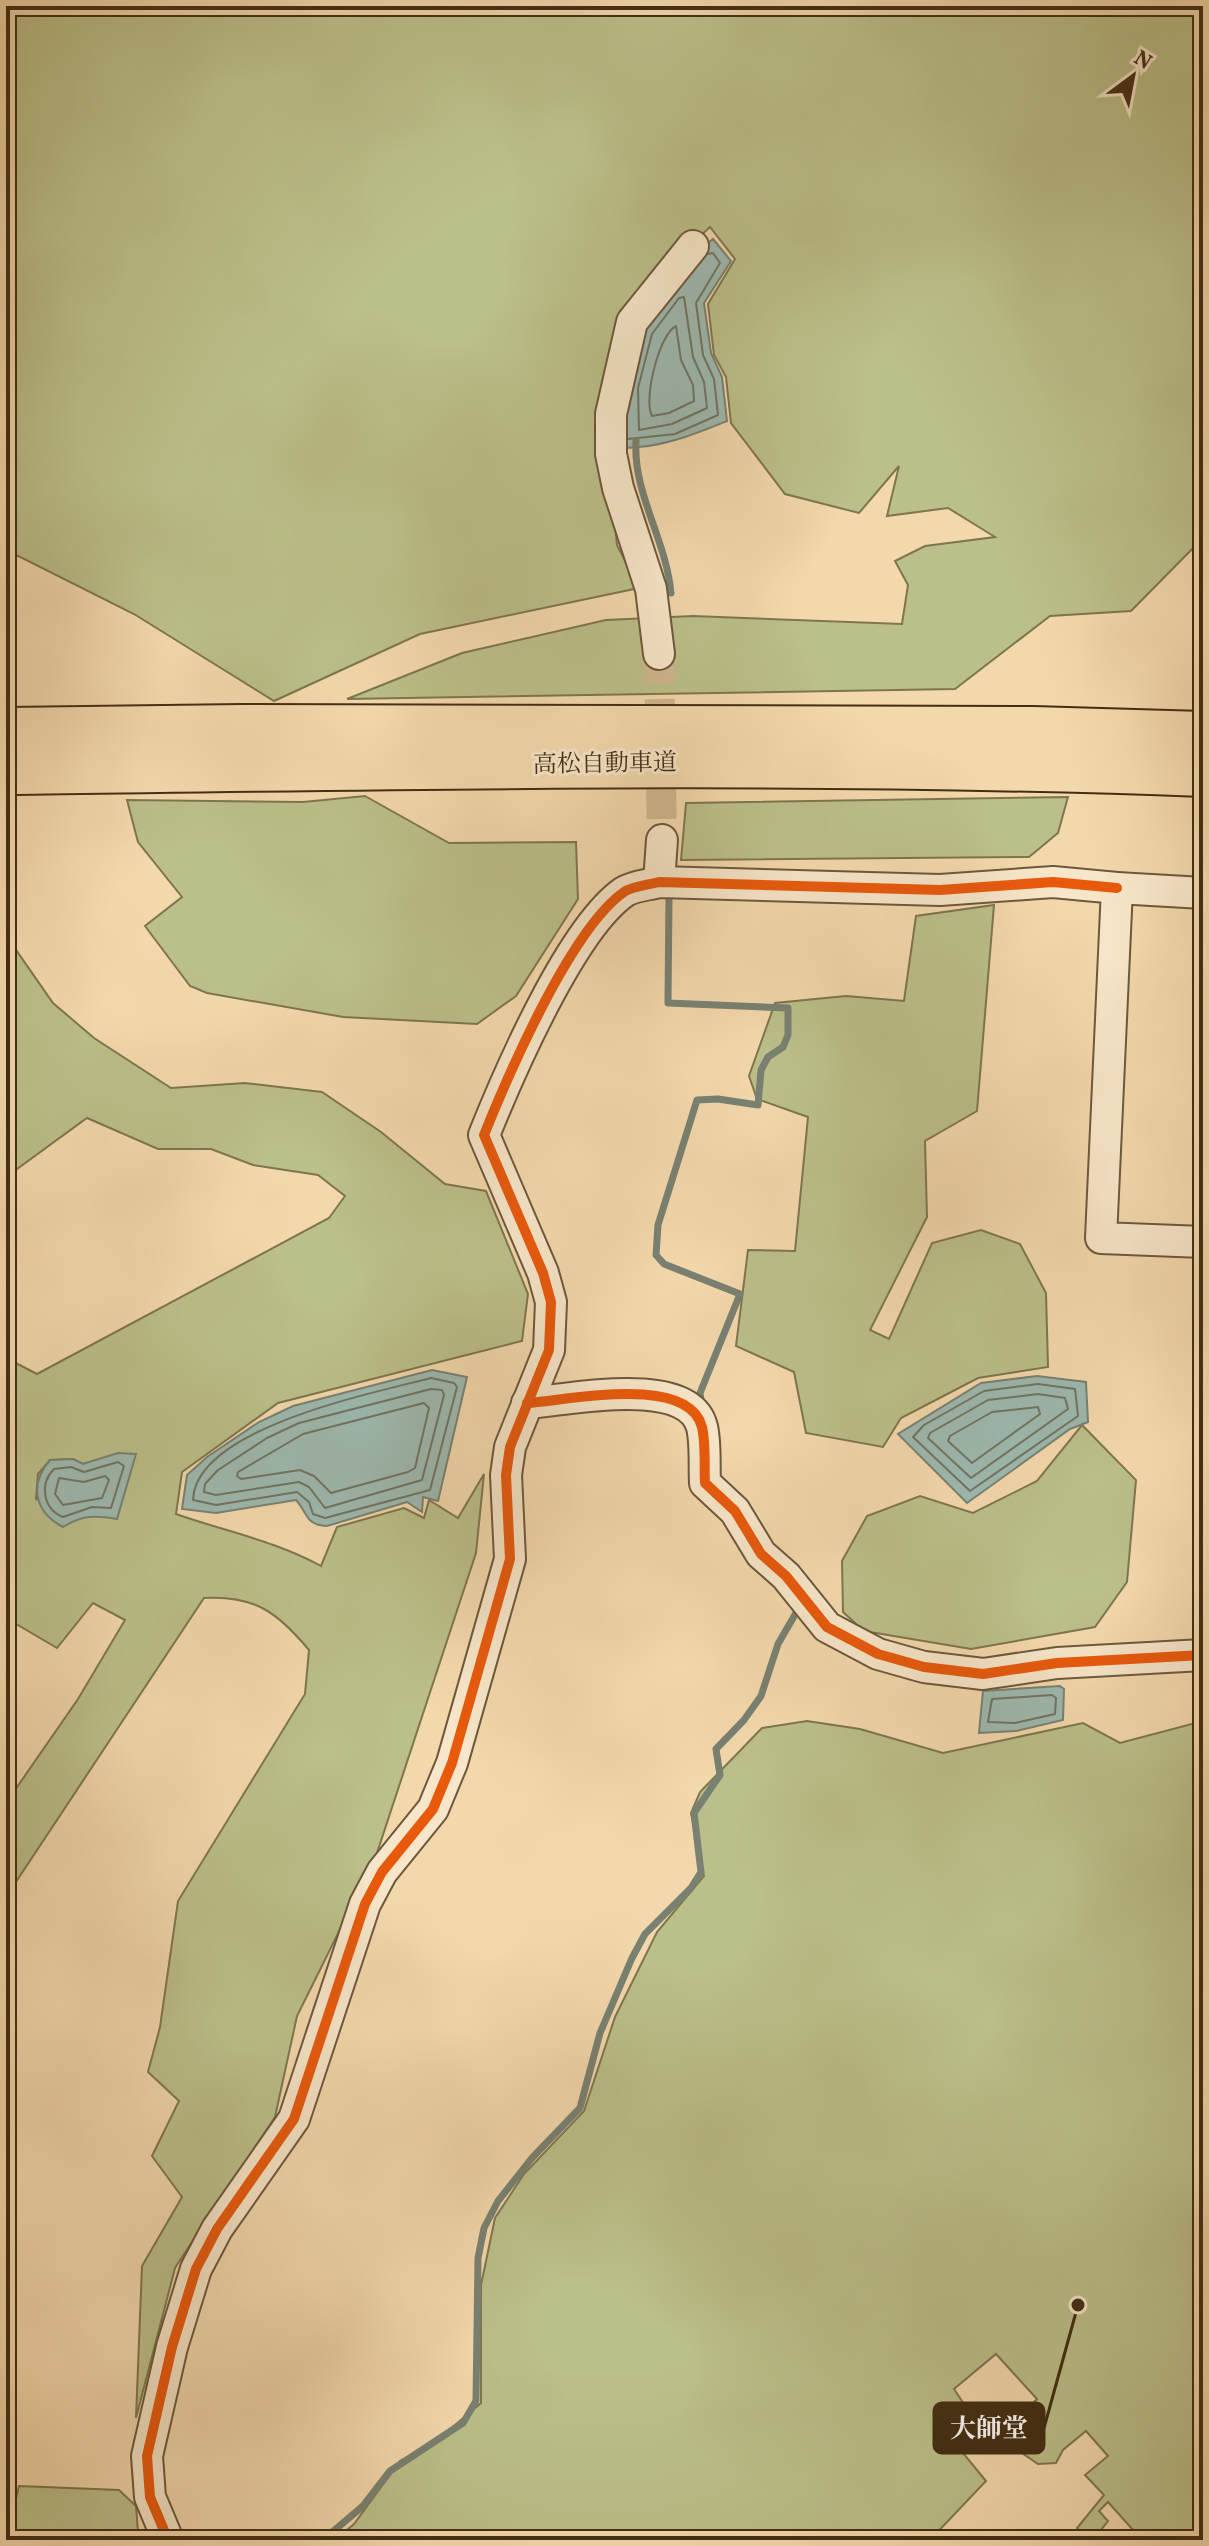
<svg xmlns="http://www.w3.org/2000/svg" width="1209" height="2546" font-family="Vollkorn,'Noto Serif JP',serif">
  <style>
    .green { fill: #bbbf89; stroke: #7e764f; stroke-width: 2; fill-rule: evenodd }
    .water { fill: #9db9b0; stroke: #798172; stroke-width: 2 }
    .lines { fill: none; stroke-linecap: round; stroke-linejoin: round }
    .shore { stroke: #707462; stroke-width: 2 }
    .stream { stroke: #798172; stroke-width: 7 }
    .minor-tunnel { stroke: #d0b68e; stroke-width: 30; stroke-dasharray: 30 15; stroke-linecap: butt }
    .minor-casing { stroke: #6e583b; stroke-width: 34 }
    .highway-casing { stroke: #422e15; stroke-width: 48 }
    .minor { stroke: #f7e6c9; stroke-width: 30 }
    .highway { stroke: #f3d8ac; stroke-width: 44 }
    .cycleway-casing { stroke: #f7e6c9; stroke-width: 15 }
    .cycleway { stroke: #e8590c; stroke-width: 10 }
    .labels { text-anchor: middle; dominant-baseline: central; stroke-width: 6; stroke-linejoin: round; paint-order: stroke }
    .street-label { font-size: 24px; fill: #422e15; stroke: #f7e6c9 }
    .leader { fill: none; stroke: #422e15; stroke-width: 3 }
    .callout-dot { fill: #422e15; stroke: #f7e6c9; stroke-width: 3 }
    .callout { fill: #422e15; stroke: #422e15; stroke-width: 3 }
    .callout-label { font-size: 26px; text-anchor: middle; font-weight: bold; fill: #fff }
  </style>
  <rect width="100%" height="100%" fill="#f3d8ac"/>
  <filter id="stains"><feTurbulence type="fractalNoise" baseFrequency=".0025" numOctaves="4"/><feColorMatrix values="0 0 0 0 .2 0 0 0 0 .09 0 0 0 0 .02 0 0 0 .5 -.17"/></filter>
  <radialGradient id="worn" r=".72"><stop offset=".6" stop-color="#630" stop-opacity="0"/><stop offset="1" stop-color="#630" stop-opacity=".3"/></radialGradient>
  <g class="green">
    <path d="M6,6H1203V538L1131,611L1050,616L955,689L347,699L462,653L606,620L693,616L902,624L908,585L895,561L925,546L995,537L948,508L887,516L899,466L859,513L785,494L731,423L726,377L714,355L708,304L735,259L710,227L666,268L605,417L617,545L639,588L420,634L274,701L134,614L6,550Z"/>
    <path d="M365,796L449,843L576,842L578,899L516,996L477,1024L343,1017L207,993L190,986L145,926L182,897L138,842L127,800L303,802Z"/>
    <path d="M1068,797L1058,833L1029,857L681,860L686,803Z"/>
    <path d="M994,905L977,1111L925,1141L927,1217L870,1330L889,1339L932,1243L981,1230L1020,1244L1046,1293L1048,1367L978,1378L901,1418L883,1447L806,1433L794,1372L736,1346L748,1250L795,1251L808,1117L757,1099L749,1076L775,1003L846,996L904,1001L916,916Z"/>
    <path d="M6,918L12,944L53,1003L94,1038L171,1088L245,1083L322,1092L381,1132L445,1184L486,1191L528,1294L522,1341L278,1403L182,1472L176,1514C224,1531 276,1541 321,1566L337,1527L404,1508L424,1518L429,1500L458,1518L484,1474L476,1553L375,1859L297,2016L275,2117L175,2268L136,2418L142,2266L182,2197L152,2156L179,2101L148,2072L160,2027L178,1901L305,1694L309,1650C278,1613 255,1595 204,1598L6,1897V1803L78,1699L125,1620L93,1603L57,1648L6,1618V1358L37,1374L329,1218L345,1196L318,1175L253,1165L211,1149H158L87,1118L6,1177ZM118,1454L94,1515L77,1518L36,1499L38,1474L50,1460L73,1459L83,1464Z"/>
    <path d="M1082,1425L1136,1480L1127,1582L1095,1627L971,1649L864,1631L843,1612L842,1561L867,1516L920,1496L973,1513L1037,1481Z"/>
    <path d="M807,1721L860,1729L943,1753L1083,1723L1120,1743L1203,1721V2540H1142L1108,2502L1099,2511L1108,2521L1093,2540H1087L1077,2528L1104,2495L1085,2475L1108,2456L1086,2431L1063,2450L1056,2463L1038,2464L1000,2438L1037,2399L996,2354L954,2389L966,2407L954,2418L970,2437L958,2447L986,2481L930,2540H335L354,2524L400,2461L436,2441L481,2403V2285L495,2218L524,2174L584,2111L615,2017L657,1932L704,1876L691,1813L700,1792L762,1728Z"/>
    <path d="M19,2486L119,2490L136,2506L138,2532L129,2540H6Z"/>
  </g>
  <g class="water">
    <path d="M713,239L731,261L704,303L711,353L722,377L727,421C690,436 658,449 618,448L635,326L681,265Z"/>
    <path d="M432,1370L467,1377L438,1501L423,1497L422,1512L407,1502L327,1526C305,1525 308,1513 296,1500L216,1513L182,1509L187,1475L207,1457L259,1422L293,1406Z"/>
    <path d="M1037,1376L1086,1382L1088,1422L1070,1429L967,1503L898,1434L981,1383Z"/>
    <path d="M118,1453L136,1454L117,1519C95,1515 82,1515 63,1527C34,1512 29,1484 50,1460L73,1459L83,1464Z"/>
    <path d="M1060,1686L1064,1689L1063,1720L1016,1731L979,1733L983,1691Z"/>
  </g>
  <g class="lines">
    <g class="shore">
      <path d="M684,297L693,357L704,382L707,408L672,424L639,430L638,388L652,334L679,298Z"/>
      <path d="M676,326L681,360L693,385L694,401L669,413L652,416C643,400 659,334 676,326Z"/>
      <path d="M628,439L675,434L718,415L714,379L703,355L696,303L720,263L713,253L707,254"/>
      <path d="M431,1378L454,1383L457,1387L430,1490L325,1518L313,1514L309,1502L297,1492L216,1505L193,1500C195,1428 374,1393 431,1378Z"/>
      <path d="M1038,1384L1075,1389L1078,1416L970,1491L913,1437L924,1425L984,1391Z"/>
      <path d="M431,1389L442,1390L444,1395L422,1480L325,1508L309,1487L299,1482L216,1495L204,1492L205,1484L218,1470L267,1438L299,1423Z"/>
      <path d="M1038,1394L1065,1398L1068,1409L971,1478L928,1438L930,1433L988,1400Z"/>
      <path d="M424,1403L429,1408L415,1468L408,1472L331,1493L314,1476L300,1470L241,1479L237,1476L238,1472L303,1434Z"/>
      <path d="M1038,1407L1040,1414L972,1463L948,1441L950,1436L992,1412Z"/>
      <path d="M118,1462L124,1466L111,1508L92,1507L63,1517C43,1509 39,1484 54,1469L71,1467L84,1472Z"/>
      <path d="M105,1476L109,1480L102,1498L63,1505L55,1494L59,1478L84,1482Z"/>
      <path d="M1052,1695L1056,1698L1055,1714L1015,1723L988,1722L992,1699Z"/>
    </g>
    <g class="stream">
      <path d="M636,441C633,494 666,539 671,593"/>
      <path d="M669,897L668,1003L788,1008V1035L783,1047L768,1057L761,1070L758,1105L718,1099L697,1100L658,1225L656,1255L664,1264L740,1294L700,1393L702,1406"/>
      <path d="M323,2540L363,2506L390,2471L463,2423L476,2401L478,2258L484,2228L498,2201L532,2158L580,2108L600,2033L632,1958L645,1934L691,1888L701,1872L694,1813L720,1775L716,1749L744,1720L761,1696L778,1644L800,1606"/>
    </g>
    <path class="minor-tunnel" d="M659,654L662,840"/>
    <g class="minor-casing">
      <g id="minor">
        <path d="M659,654L651,589L618,488L611,454V414L632,322L693,246"/>
        <path d="M659,882L662,840"/>
        <path d="M1203,893L1117,888L1101,1238L1203,1242"/>
        <path d="M527,1403C565,1401 688,1373 702,1427C706,1444 704,1466 705,1483L735,1511L761,1554L786,1576L827,1627L878,1654L924,1667L983,1674L1057,1663L1203,1655"/>
        <path d="M168,2540L150,2497L147,2456L172,2347L196,2269L217,2229L294,2119L365,1904L382,1872L433,1809L452,1763L510,1559L506,1475L510,1447L549,1350L551,1302L543,1273L484,1135C509,1073 571,929 624,892C633,886 648,885 659,882L940,890L1053,882L1117,888"/>
      </g>
    </g>
    <g class="highway-casing">
      <g id="highway">
        <path d="M6,730L242,727L1033,729L1203,734"/>
        <path d="M6,772C405,767 804,759 1203,774"/>
      </g>
    </g>
    <use href="#minor" class="minor"/>
    <use href="#highway" class="highway"/>
    <g class="cycleway-casing">
      <g id="cycleway">
        <path d="M527,1403C565,1401 688,1373 702,1427C706,1444 704,1466 705,1483L735,1511L761,1554L786,1576L827,1627L878,1654L924,1667L983,1674L1057,1663L1203,1655"/>
        <path d="M168,2540L150,2497L147,2456L172,2347L196,2269L217,2229L294,2119L365,1904L382,1872L433,1809L452,1763L510,1559L506,1475L510,1447L549,1350L551,1302L543,1273L484,1135C509,1073 571,929 624,892C633,886 648,885 659,882L940,890L1053,882L1117,888"/>
      </g>
    </g>
    <use href="#cycleway" class="cycleway"/>
  </g>
  <g class="labels">
    <g class="street-label">
      <text transform="translate(605 765) rotate(-1)">高松自動車道</text>
    </g>
  </g>
  <path class="leader" d="M1078 2305L1044 2428"/>
  <circle class="callout-dot" cx="1078" cy="2305" r="8"/>
  <rect class="callout" x="934" y="2403" width="110" height="50" rx="8"/>
  <g class="callout-label">
    <text x="989" y="2437">大師堂</text>
  </g>
  <rect width="1209" height="2546" fill="none" stroke="#f3d8ac" stroke-width="32"/>
  <rect x="8" y="8" width="1193" height="2530" fill="none" stroke="#422e15" stroke-width="4"/>
  <rect x="16" y="16" width="1177" height="2514" fill="none" stroke="#422e15" stroke-width="2"/>
  <g transform="translate(1133 76) rotate(32)" stroke="#f7e6c9" stroke-width="6" paint-order="stroke">
  <path d="M0-6L14 30L0 20L-14 30Z" fill="#422e15"/>
  <text y="-12" font-size="22" font-weight="bold" text-anchor="middle" fill="#422e15">N</text>
  </g>
  <rect width="100%" height="100%" filter="url(#stains)"/>
  <rect width="100%" height="100%" fill="url(#worn)"/>
</svg>
